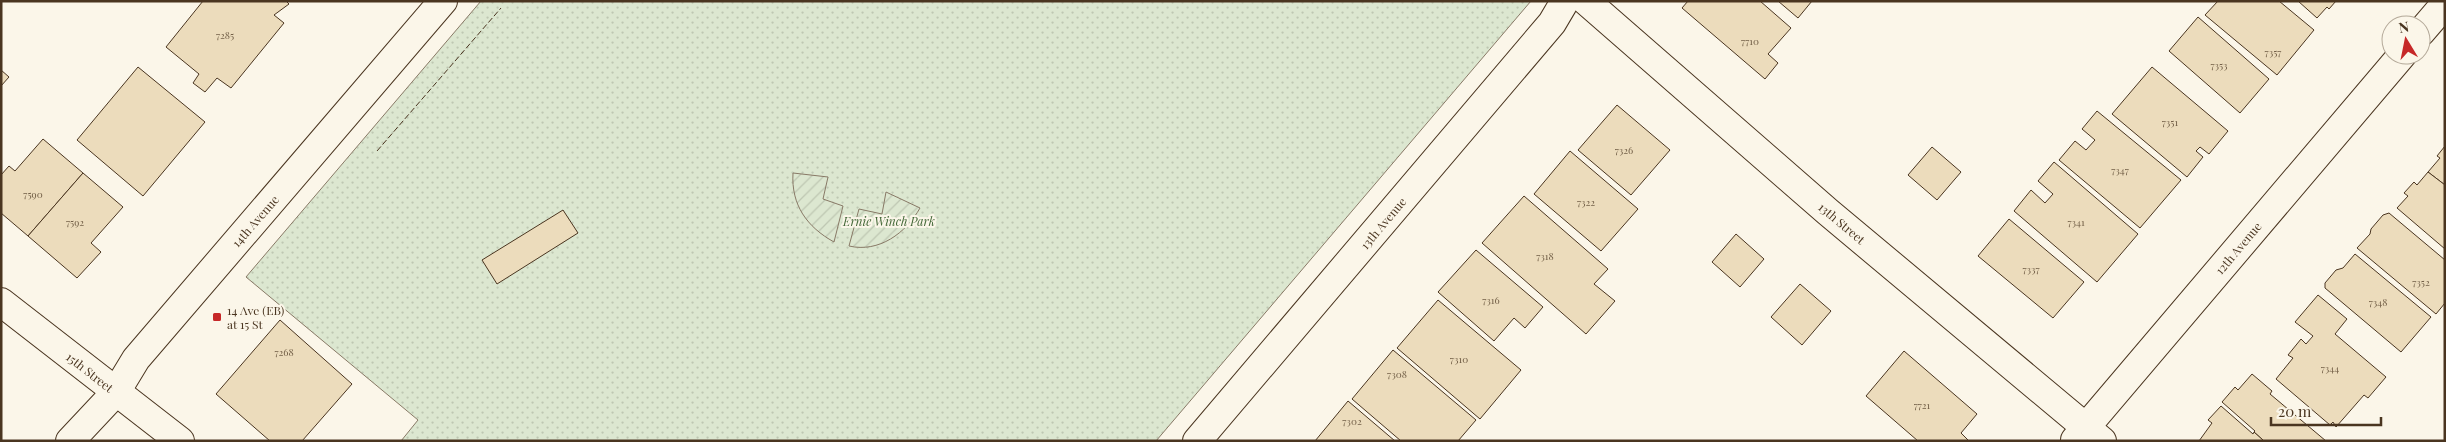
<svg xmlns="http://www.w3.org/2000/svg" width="2446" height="442" font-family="'Playfair Display',serif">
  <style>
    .grass { fill: url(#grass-dots); stroke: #887966 }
    .garden { fill: url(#garden-furrows); stroke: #887966 }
    .building { fill: #ecdcbc; stroke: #4a3520 }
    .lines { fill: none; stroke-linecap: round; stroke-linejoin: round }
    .street-casing { stroke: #4a3520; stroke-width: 30 }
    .secondary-casing { stroke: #4a3520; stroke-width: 30 }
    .street { stroke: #fbf6e9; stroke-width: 28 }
    .secondary { stroke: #fbf6e9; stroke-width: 28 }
    .fence { stroke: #4a3520; stroke-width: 1; stroke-dasharray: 6 2.5; stroke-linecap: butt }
    .poi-dot { fill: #c62828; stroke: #fbf6e9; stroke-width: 2 }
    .labels { text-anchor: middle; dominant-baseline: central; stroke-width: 4; stroke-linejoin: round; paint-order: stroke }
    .number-label { font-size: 10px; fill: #725f47 }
    .street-label { font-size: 12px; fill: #4a3520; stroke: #fbf6e9 }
    .park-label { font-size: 12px; font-style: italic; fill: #436837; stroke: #fbf6e9 }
    .poi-label { font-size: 12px; fill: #4a3520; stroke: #fbf6e9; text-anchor: start }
  </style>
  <defs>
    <pattern id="grass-dots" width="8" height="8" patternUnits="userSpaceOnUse" patternTransform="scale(1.25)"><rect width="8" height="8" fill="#dce7d0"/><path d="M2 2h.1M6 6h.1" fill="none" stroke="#bec7b2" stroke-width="1.8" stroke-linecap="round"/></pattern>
    <pattern id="garden-furrows" width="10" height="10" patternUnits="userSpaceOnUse" patternTransform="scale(1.25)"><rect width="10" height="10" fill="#dce7d0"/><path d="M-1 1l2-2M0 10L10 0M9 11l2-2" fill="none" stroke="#bec7b2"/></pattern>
  </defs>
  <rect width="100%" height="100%" fill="#fbf6e9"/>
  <path class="grass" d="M481,1H1531L1156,441H401L418,420L246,277Z"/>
  <g class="garden">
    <path d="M793,173L828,177L823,199L843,206L834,242C807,227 791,205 793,173Z"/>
    <path d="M886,192L920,208C906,233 879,253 849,246L859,209L882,214Z"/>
  </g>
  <g class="building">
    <path d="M203,1H286L289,4L274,15L284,23L231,88L217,78L205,92L193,83L199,74L166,47Z"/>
    <path d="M1688,1H1760L1791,28L1768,54L1778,63L1765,79L1682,8Z"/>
    <path d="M1778,1H1812L1798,18Z"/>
    <path d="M2218,1H2279L2314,30L2277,75L2205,15Z"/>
    <path d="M2298,1H2336L2329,9L2327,7L2317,18Z"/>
    <path d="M2198,17L2269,79L2240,113L2169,51Z"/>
    <path d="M138,67L205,122L143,196L77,140Z"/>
    <path d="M2152,67L2228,131L2209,154L2200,147L2196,151L2203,157L2187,177L2112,114Z"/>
    <path d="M1,70L9,77L1,86Z"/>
    <path d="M1617,105L1670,150L1631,195L1578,150Z"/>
    <path d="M2097,111L2181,180L2140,228L2059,160L2075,141L2086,150L2095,140L2082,129Z"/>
    <path d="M43,139L83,173L28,236L1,213V175L9,166L15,171Z"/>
    <path d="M2445,146V185L2428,172L2440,158L2437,156Z"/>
    <path d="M1932,147L1961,172L1937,200L1908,175Z"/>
    <path d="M1570,151L1638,209L1601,251L1534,194Z"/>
    <path d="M2054,162L2138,234L2097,282L2014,211L2031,190L2045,203L2053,194L2038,181Z"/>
    <path d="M2428,172L2445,185V249L2397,208L2408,196L2404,193L2414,182L2417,185Z"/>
    <path d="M83,173L123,207L91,243L101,252L77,278L28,236Z"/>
    <path d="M1524,196L1608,269L1594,284L1615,301L1586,334L1482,243Z"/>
    <path d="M563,210L578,233L497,284L482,260Z"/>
    <path d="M2389,213L2445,260V303L2436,314L2357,248L2370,234L2371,229L2383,215Z"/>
    <path d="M2009,219L2084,282L2053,318L1978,256Z"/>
    <path d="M1736,234L1764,259L1740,287L1712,262Z"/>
    <path d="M1476,250L1543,307L1525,328L1514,318L1494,341L1438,292Z"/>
    <path d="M2355,254L2431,317L2401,352L2325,288V283L2336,270L2343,268Z"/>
    <path d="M1800,284L1831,311L1802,345L1771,317Z"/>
    <path d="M2318,295L2347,319L2335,334L2386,377L2368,398L2364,395L2336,427L2333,422L2330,425L2276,379L2293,358L2288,355L2301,339L2306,344L2313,336L2295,322Z"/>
    <path d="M1438,300L1521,370L1480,419L1397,348Z"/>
    <path d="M280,320L352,384L302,441H270L216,394Z"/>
    <path d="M1393,350L1476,420L1458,441H1401L1352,399Z"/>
    <path d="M1904,351L1977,414L1961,433L1969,441H1918L1866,396Z"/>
    <path d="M2252,374L2272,391L2270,394L2326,441H2264L2254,432L2255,431L2222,402L2235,387L2238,390Z"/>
    <path d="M1348,401L1395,441H1315Z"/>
    <path d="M2221,406L2253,434L2254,432L2264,441H2199L2212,423L2208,420Z"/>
  </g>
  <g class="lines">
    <g class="street-casing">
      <g id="street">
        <path d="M1586,1L1828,212L2102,441"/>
        <path d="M2421,32L2445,4"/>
        <path d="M1,302L180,441"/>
        <path d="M2075,440L2402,55"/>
        <path d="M1197,441L1552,23L1565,1"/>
      </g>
    </g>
    <g class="secondary-casing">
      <path id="secondary" d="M70,441L116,392L136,359L443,1"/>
    </g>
    <use href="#street" class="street"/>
    <use href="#secondary" class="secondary"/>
    <path class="fence" d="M377,151L501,8"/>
  </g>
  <rect class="poi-dot" x="212" y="312" width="10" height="10" rx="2.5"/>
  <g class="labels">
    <g class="number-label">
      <text x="225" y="35">7285</text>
      <text x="1750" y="41">7710</text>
      <text x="2273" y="52">7357</text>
      <text x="2219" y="65">7353</text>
      <text x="2170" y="122">7351</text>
      <text x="1624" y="150">7326</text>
      <text x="2120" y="170">7347</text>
      <text x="33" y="194">7590</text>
      <text x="1586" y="202">7322</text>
      <text x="75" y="222">7592</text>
      <text x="2076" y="222">7341</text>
      <text x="1545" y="256">7318</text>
      <text x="2031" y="269">7337</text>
      <text x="2421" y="282">7352</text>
      <text x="1491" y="300">7316</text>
      <text x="2378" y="302">7348</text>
      <text x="284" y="352">7268</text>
      <text x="1459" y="359">7310</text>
      <text x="2330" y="368">7344</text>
      <text x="1397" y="374">7308</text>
      <text x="1922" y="405">7721</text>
      <text x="1352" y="421">7302</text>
    </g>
    <g class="street-label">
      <text transform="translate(255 221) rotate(-49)">14th Avenue</text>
      <text transform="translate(1383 223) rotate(-50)">13th Avenue</text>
      <text transform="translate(1842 223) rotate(40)">13th Street</text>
      <text transform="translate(2238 248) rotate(-50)">12th Avenue</text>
      <text transform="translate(90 372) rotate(38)">15th Street</text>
    </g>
    <g class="park-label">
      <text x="889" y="221">Ernie Winch Park</text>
    </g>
    <g class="poi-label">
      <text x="227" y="310">14 Ave (EB)<tspan x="227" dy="14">at 15 St</tspan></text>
    </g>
  </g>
  <rect width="2446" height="442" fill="none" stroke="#4a3520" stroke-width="5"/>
  <g transform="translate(2406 40) rotate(350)"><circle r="24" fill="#fbf6e9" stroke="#b4a999"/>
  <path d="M0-4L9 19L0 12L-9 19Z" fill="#c62828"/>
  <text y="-8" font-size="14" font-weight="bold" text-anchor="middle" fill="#4a3520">N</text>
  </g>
  <path d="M2271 417v8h110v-8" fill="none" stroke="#4a3520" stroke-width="2.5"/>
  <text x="2278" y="417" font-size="15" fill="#4a3520" stroke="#fbf6e9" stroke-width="4" paint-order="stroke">20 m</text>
</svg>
